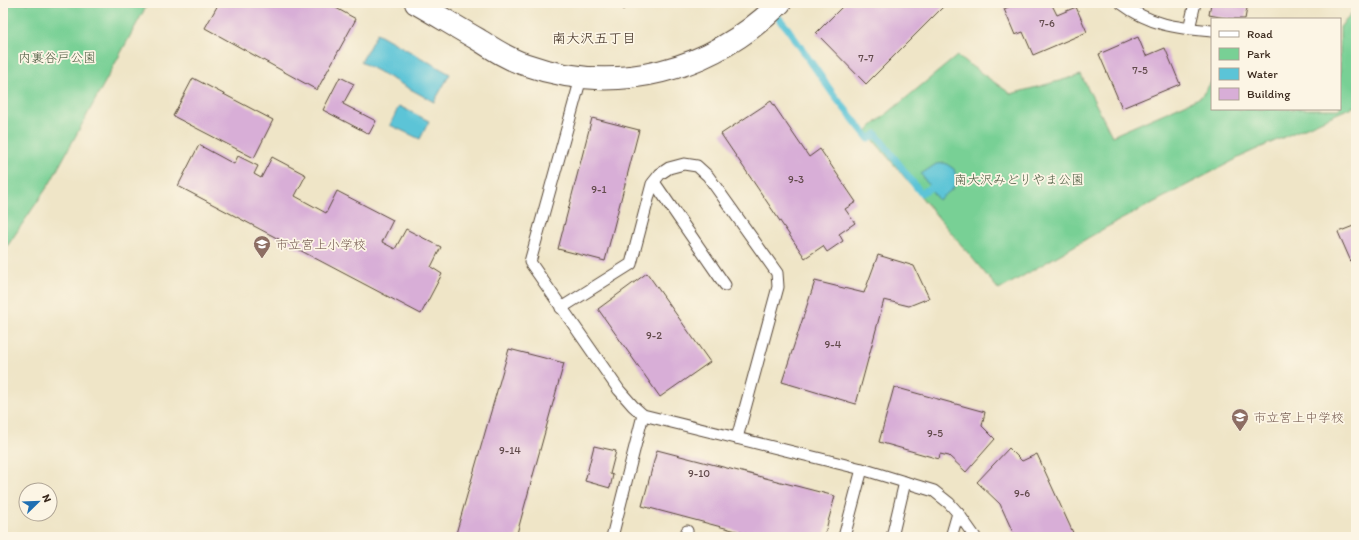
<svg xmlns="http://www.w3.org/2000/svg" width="1359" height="540" font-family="Itim,'Klee One',sans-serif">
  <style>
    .green { fill: #78d095; stroke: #5a7d5a }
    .water { fill: #5bc4d7; stroke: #4b777a }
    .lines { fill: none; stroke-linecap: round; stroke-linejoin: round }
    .stream { stroke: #5bc4d7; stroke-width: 7 }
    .building { fill: #d8aed7 }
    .service-casing { stroke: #564637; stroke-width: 13 }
    .tertiary-casing { stroke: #564637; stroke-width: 24 }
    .service { stroke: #fff; stroke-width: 11 }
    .tertiary { stroke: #fff; stroke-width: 22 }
    .labels { text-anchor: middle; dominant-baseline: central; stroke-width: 3.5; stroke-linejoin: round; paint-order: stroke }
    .number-label { font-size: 11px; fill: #624b4c }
    .park-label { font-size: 13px; fill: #4d5c42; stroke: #fcf5e5 }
    .education-label { font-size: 13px; fill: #785e54; stroke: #fcf5e5; text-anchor: start }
    .neighbourhood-label { font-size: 14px; fill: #3b2a1e; stroke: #fcf5e5 }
  </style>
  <rect width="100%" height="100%" fill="#fcf5e5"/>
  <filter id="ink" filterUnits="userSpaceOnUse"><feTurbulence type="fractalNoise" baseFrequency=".025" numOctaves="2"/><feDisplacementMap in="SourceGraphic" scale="8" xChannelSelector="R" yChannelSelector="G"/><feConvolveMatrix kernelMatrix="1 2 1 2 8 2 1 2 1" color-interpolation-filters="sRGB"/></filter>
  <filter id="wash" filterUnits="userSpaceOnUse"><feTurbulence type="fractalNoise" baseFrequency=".012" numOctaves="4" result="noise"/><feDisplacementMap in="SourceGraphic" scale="16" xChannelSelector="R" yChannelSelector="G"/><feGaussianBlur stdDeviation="0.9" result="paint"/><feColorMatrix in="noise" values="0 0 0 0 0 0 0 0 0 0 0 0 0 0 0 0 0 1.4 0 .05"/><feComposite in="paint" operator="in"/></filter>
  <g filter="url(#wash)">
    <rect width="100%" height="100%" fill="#efe5c7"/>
    <g class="green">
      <path d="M3,3H148L50,183L8,245L3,248Z"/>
      <path d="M1356,9V107H1352L1248,153L1105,228L999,290L866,131L957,56L1011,94L1081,75L1112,136L1201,97L1212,81V109H1340V27Z"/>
    </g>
    <g class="water">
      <path d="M377,33L450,74L434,102L361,62Z"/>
      <path d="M399,106L429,121L420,139L390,125Z"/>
      <path d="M945,163L954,169L957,180L953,189L938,200L921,174L936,164Z"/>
    </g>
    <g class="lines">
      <path class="stream" d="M773,11L788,29L833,94L869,139L876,134L921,193L930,188"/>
    </g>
    <g id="blocks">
      <g class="building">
        <path d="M219,3H327L356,19L317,90L205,28Z"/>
        <path d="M618,3H630L623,10Z"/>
        <path d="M846,3H947L866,84L816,33Z"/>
        <path d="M1017,3H1051L1057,15L1076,7L1087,32L1033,55L1023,32L1015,35L1004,9Z"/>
        <path d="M1211,3H1248L1245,19H1230L1209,15Z"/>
        <path d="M1138,37L1146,56L1165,48L1180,84L1122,108L1099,54Z"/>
        <path d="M340,77L354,84L343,104L376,121L369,134L323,110Z"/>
        <path d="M193,78L273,120L254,158L173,116Z"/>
        <path d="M771,101L809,157L820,149L856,202L845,209L855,223L839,234L843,241L827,252L823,246L805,258L721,134Z"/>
        <path d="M592,118L639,130L605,261L558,249Z"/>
        <path d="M199,145L234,164L238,156L258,166L254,174L261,178L272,157L306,175L295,196L326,213L337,191L393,220L382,242L395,249L406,229L441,247L431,267L442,274L421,314L178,186Z"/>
        <path d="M1356,225V273L1338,232Z"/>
        <path d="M878,255L914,266L929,298L909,306L884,300L856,404L782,382L815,281L864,293Z"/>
        <path d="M647,273L710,362L660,397L598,309Z"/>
        <path d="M509,349L564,363L516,537H455Z"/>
        <path d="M894,387L985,412L982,426L995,439L966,472L949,456L940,454L939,459L879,442Z"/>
        <path d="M594,446L616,451L610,474L613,475L610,488L585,481Z"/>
        <path d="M1009,448L1022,461L1037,454L1075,537H1015L1000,504L977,482Z"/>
        <path d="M657,450L835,496L824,537H759L642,506Z"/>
      </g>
    </g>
  </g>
  <g filter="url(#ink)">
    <use href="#blocks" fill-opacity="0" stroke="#564637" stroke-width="1"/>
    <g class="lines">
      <g class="service-casing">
        <g id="service">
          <path d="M1121,3C1150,25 1176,28 1212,31"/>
          <path d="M1189,29L1195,3"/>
          <path d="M581,78L530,262L619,390L633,406L643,415L862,469L934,491L949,503L958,513L975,537"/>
          <path d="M654,182L725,285"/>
          <path d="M561,308L631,264L652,184L660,174L669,168L684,164L697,166L708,176L777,273L778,287L737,438"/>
          <path d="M612,537L643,415"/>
          <path d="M685,537L687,531"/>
          <path d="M844,537L862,469"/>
          <path d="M892,537L905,482"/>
          <path d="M951,537L958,513"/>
        </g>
      </g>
      <g class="tertiary-casing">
        <path id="tertiary" d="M416,3C437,15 458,28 479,40C493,49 508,59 524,64C616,97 712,71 780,3"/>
      </g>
      <use href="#service" class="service"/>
      <use href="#tertiary" class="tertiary"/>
    </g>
  </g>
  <defs>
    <g id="school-pin" transform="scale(0.9)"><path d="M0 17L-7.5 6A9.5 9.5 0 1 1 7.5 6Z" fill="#8d6e63" stroke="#fcf5e5"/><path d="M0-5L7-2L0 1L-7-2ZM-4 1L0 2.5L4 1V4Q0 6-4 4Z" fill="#fff"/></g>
  </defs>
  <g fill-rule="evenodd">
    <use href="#school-pin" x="262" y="244"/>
    <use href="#school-pin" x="1240" y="417"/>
  </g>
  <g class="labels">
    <g class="number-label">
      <text x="1047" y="23">7-6</text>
      <text x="866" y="58">7-7</text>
      <text x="1140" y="70">7-5</text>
      <text x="796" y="179">9-3</text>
      <text x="599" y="189">9-1</text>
      <text x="654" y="335">9-2</text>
      <text x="833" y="344">9-4</text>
      <text x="935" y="433">9-5</text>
      <text x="510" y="450">9-14</text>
      <text x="699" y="473">9-10</text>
      <text x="1022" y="493">9-6</text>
    </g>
    <g class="park-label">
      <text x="57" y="57">内裏谷戸公園</text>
      <text x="1019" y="179">南大沢みどりやま公園</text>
    </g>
    <g class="education-label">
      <text x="275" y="244">市立宮上小学校</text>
      <text x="1253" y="417">市立宮上中学校</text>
    </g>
    <g class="neighbourhood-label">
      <text x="594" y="38">南大沢五丁目</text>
    </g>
  </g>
  <rect width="1359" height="540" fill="none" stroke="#fcf5e5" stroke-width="16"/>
  <rect x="1211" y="18" width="130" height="92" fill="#fcf5e5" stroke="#afa495"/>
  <rect x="1219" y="31" width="20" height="6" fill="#ffffff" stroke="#afa495"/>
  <text x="1247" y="38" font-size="12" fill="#3b2a1e">Road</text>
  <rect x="1219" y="48" width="20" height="12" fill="#78d095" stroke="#afa495"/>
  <text x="1247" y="58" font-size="12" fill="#3b2a1e">Park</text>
  <rect x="1219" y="68" width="20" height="12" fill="#5bc4d7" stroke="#afa495"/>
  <text x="1247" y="78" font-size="12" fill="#3b2a1e">Water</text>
  <rect x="1219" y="88" width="20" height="12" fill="#d8aed7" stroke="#afa495"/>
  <text x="1247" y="98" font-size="12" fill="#3b2a1e">Building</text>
  <g transform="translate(38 502) rotate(67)"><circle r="19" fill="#fcf5e5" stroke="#afa495"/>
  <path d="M0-3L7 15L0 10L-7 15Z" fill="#1f6fb2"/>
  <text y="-6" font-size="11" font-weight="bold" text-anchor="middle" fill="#3b2a1e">N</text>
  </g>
</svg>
